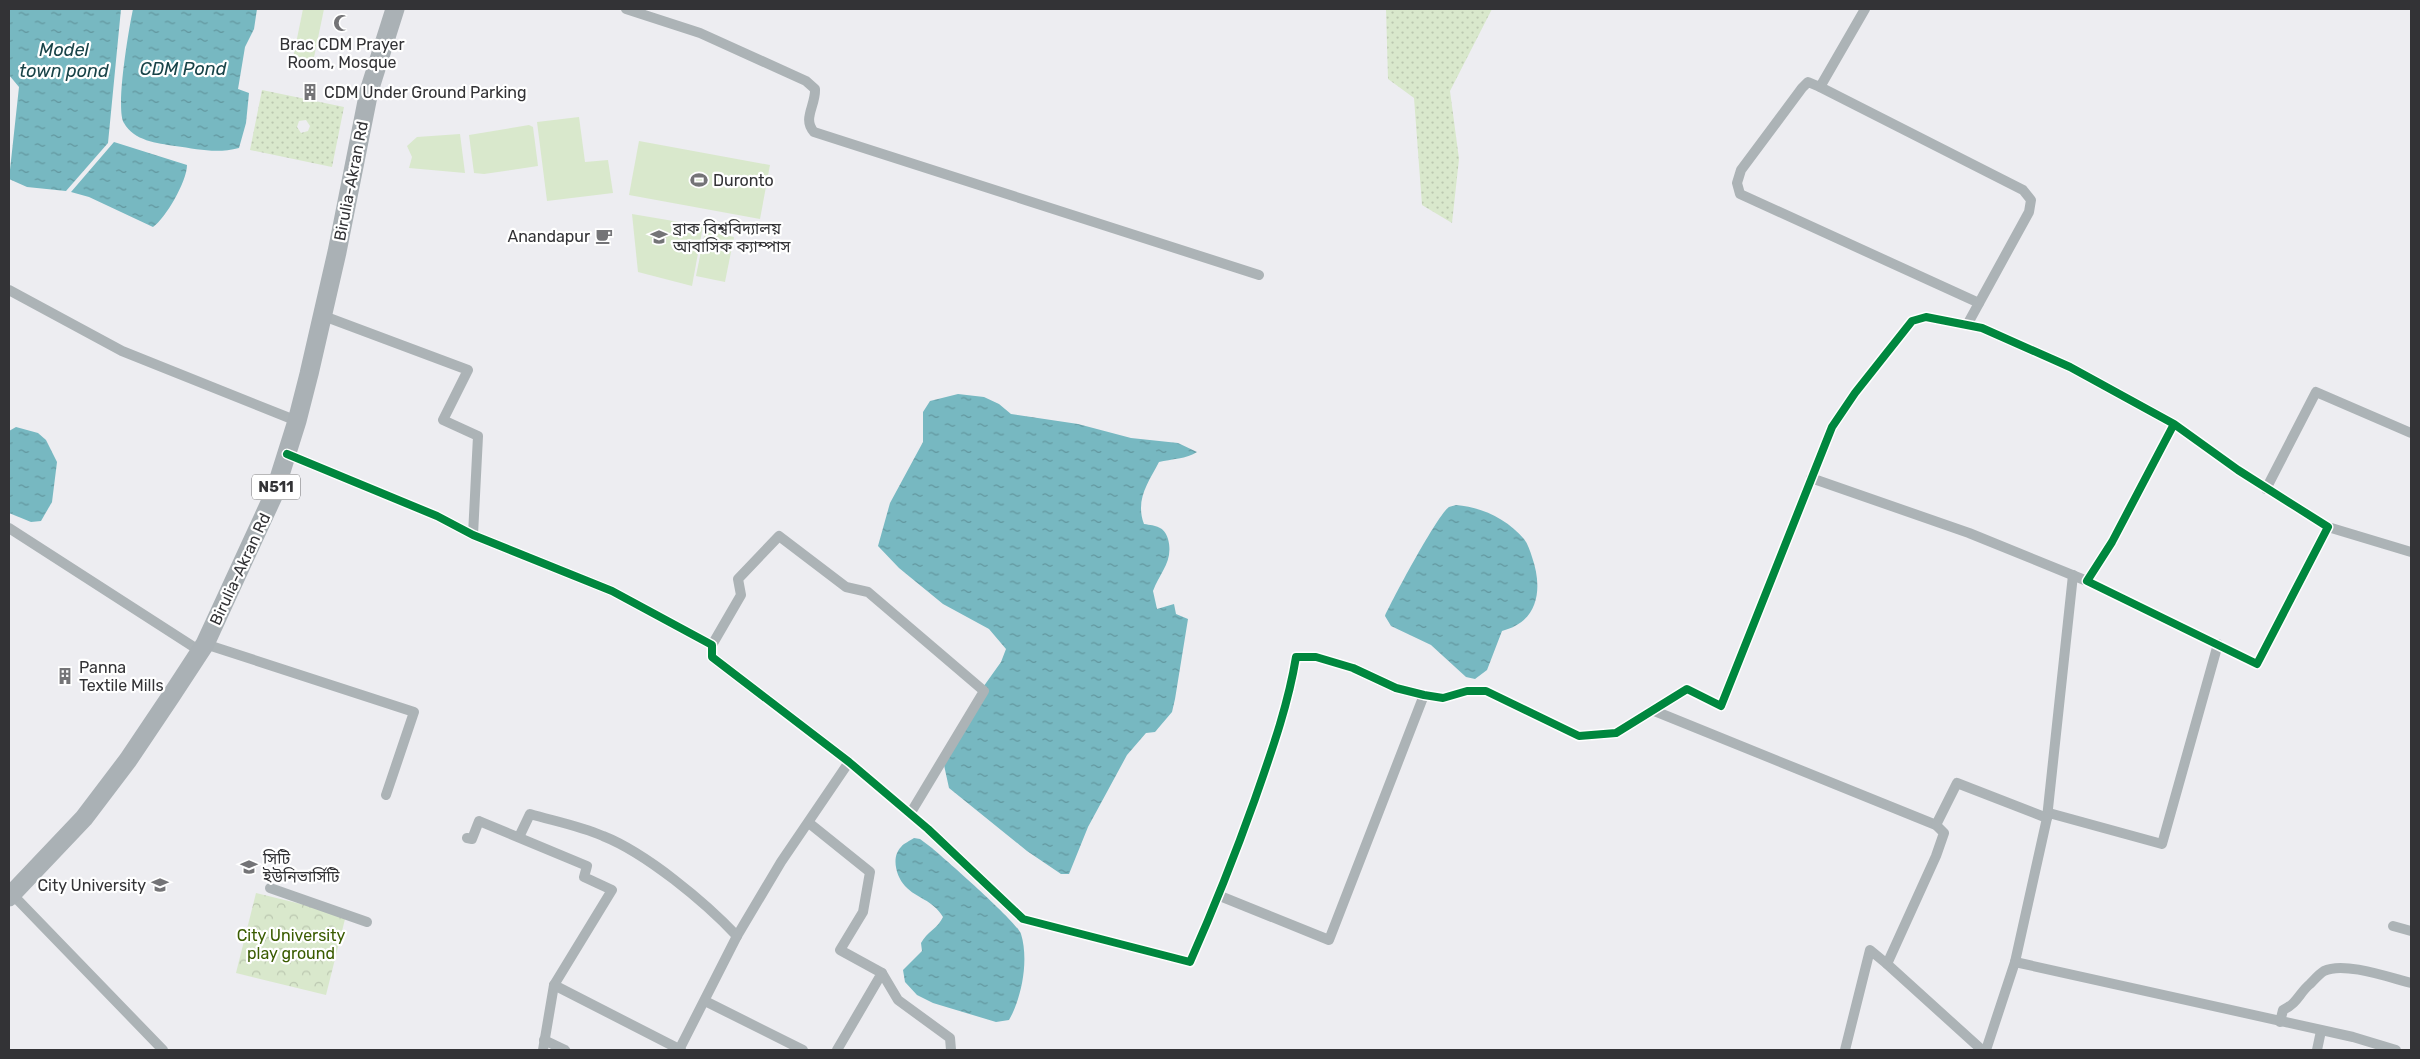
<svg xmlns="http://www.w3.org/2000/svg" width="2420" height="1059" font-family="Rubik,'Noto Sans Bengali',sans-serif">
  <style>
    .grass { fill: url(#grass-dots); fill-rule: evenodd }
    .park { fill: url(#park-crowns) }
    .garden { fill: #d9e8cc }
    .water { fill: url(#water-ripples) }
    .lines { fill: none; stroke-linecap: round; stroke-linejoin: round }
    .street { stroke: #acb3b6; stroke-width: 10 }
    .highway { stroke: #aab1b5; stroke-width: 19 }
    .cycleway-casing { stroke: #fff; stroke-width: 11 }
    .cycleway { stroke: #00873e; stroke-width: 8 }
    .labels { text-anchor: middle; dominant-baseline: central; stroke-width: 4.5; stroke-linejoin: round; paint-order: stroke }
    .shield { fill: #fff; stroke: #707072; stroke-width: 1 }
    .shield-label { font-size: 15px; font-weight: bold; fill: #333336 }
    .poi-label { font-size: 16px; fill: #333336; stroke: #fff; text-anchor: start }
    .street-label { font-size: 16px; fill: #333336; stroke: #fff }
    .park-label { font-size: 16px; fill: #3a5c00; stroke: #fff }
    .water-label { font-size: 18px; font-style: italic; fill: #184348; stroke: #fff }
  </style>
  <defs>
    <pattern id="grass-dots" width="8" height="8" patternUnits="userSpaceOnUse" patternTransform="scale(1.25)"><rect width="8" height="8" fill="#d9e8cc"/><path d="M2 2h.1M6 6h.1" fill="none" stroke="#bbc7b0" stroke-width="1.8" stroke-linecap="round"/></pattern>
    <pattern id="park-crowns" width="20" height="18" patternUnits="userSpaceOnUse" patternTransform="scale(1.25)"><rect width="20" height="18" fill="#d9e8cc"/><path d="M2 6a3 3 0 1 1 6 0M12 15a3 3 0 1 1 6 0" fill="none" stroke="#bbc7b0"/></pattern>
    <pattern id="water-ripples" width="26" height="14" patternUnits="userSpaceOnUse" patternTransform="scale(1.25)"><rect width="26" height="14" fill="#77b8c1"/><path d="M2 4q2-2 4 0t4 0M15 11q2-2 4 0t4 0" fill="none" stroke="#62969e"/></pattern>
  </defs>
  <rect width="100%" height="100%" fill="#ededf1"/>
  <g class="grass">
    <path d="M1386,9H1492L1450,91L1459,159L1452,223L1422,205L1414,98L1388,79Z"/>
    <path d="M262,90L344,107L332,167L250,150ZM306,120L310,126L308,131L301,133L297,127L299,121Z"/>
  </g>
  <path class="park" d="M256,893L346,915L326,995L236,973Z"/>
  <g class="garden">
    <path d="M303,9H324L312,67L292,63Z"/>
    <path d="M579,117L585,162L608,160L613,193L547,201L537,122Z"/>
    <path d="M529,125L533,127L538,166L484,174L474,173L469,135Z"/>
    <path d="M460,134L465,173L409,168L412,157L407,146L417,137Z"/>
    <path d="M639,141L770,165L760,219L629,195Z"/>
    <path d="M632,214L703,226L692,286L638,272Z"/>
    <path d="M705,231L734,237L725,282L696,276Z"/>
  </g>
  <g class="water">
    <path d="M9,9H121L108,143L66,191L27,187L9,179L19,87L9,75Z"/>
    <path d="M133,9H257L254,29L245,47L238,89L249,93L246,123L239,148C216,154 198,149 175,146C157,143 134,141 124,123C115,109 129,28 133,9Z"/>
    <path d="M114,142L187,165C187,181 166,218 153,227L89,197L71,192Z"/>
    <path d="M958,394L984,397L999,404L1011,414L1078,424L1131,438L1178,443L1197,452C1187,459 1171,459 1159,462C1148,483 1135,500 1144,524C1156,526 1164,526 1168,539C1174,561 1160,572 1153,591L1157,609L1174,604L1176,614L1188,619L1175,699L1172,712L1155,732L1146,733L1127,755L1088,827L1069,874H1061L1027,851L949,788L944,765L981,690L1001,662L1006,649L989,629L943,604L899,568L878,546L890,503L923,442V412L930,401Z"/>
    <path d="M16,427L38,433L46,440L57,462L52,502L41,521L31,522L9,513V431Z"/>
    <path d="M1456,505C1482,507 1507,519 1524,539C1528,544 1530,551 1532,557C1543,588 1539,622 1502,631L1487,670L1475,679L1466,677L1431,645L1391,626L1385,616C1392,600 1438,514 1449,507C1451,506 1454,506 1456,505Z"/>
    <path d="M914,838L920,839L932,848C946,860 1018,923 1021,934C1029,960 1022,997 1009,1020L996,1022L933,1003L917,995L905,982L903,970L922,951L921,943C927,932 938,928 943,917C932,899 917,899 905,886C896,876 891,857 901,847C904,843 910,841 914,838Z"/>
  </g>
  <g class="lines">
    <g class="street">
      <path d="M626,9L700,33L806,81L815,89C816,105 802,119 814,132L1259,275"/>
      <path d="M1865,9L1820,87L2023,190L2031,200L2029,212L1967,325"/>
      <path d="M1820,87L1808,82L1802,88L1741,170L1737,183L1740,194L1979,303"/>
      <path d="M9,290L122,351L297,421"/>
      <path d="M321,315L468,370L443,420L478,436L473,535"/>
      <path d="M287,454L437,516L473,535L612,591L712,645V657L849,762L928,829L1023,919L1190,962C1214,908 1235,855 1255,799C1271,753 1288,706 1296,657H1316L1353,668L1396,688L1424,695L1443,698L1467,691H1486L1579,736L1616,733L1687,689L1721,706L1832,427L1855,393L1912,321L1926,317L1982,328L2070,367L2174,424L2238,470L2328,527L2257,664L2087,581L2112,542L2174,424"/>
      <path d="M1811,478L1969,533L2087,581"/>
      <path d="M2266,489L2316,392L2411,433"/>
      <path d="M2328,527L2411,552"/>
      <path d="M9,528L200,651"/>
      <path d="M205,644L414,712L386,795"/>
      <path d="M712,645L741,595L738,579L779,536L846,587L868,592L984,691L910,814"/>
      <path d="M1652,710L1936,825L1944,833L1936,856L1887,964L1982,1050"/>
      <path d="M2049,813L2162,844L2218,644"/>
      <path d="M2047,818L2073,575"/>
      <path d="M809,823L870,872L863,912L840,950L882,973L837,1050"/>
      <path d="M1936,825L1957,783L2047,818L2015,962L1986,1050"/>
      <path d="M519,837L530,814C554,821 580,826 603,836C646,853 705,902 737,936"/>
      <path d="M467,838L472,839L479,821L587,866L584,877L612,890L554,985L543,1050"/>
      <path d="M270,888L367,922"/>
      <path d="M12,894L163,1050"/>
      <path d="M1220,896L1329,940L1424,695"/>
      <path d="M2393,926L2411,931"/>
      <path d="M2015,962L2353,1037L2396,1050"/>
      <path d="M882,973L898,1000L950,1038L951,1050"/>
      <path d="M554,985L681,1050"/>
      <path d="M705,1001L803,1050"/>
      <path d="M2280,1022L2283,1010C2298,1003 2299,993 2310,984C2314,980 2319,974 2324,971C2344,961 2391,978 2411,983"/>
      <path d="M544,1040L565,1050"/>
      <path d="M679,1050L737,936L781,862L849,762"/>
      <path d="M1845,1050L1870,950L1887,964"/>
      <path d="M2317,1050L2321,1031"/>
    </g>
    <path class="highway" d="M9,897L84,818L128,760L171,696L205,644L274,494L297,421L309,374L337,252L369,91L395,9"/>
    <g class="cycleway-casing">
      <path id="cycleway" d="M287,454L437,516L473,535L612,591L712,645V657L849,762L928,829L1023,919L1190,962C1214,908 1235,855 1255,799C1271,753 1288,706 1296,657H1316L1353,668L1396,688L1424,695L1443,698L1467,691H1486L1579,736L1616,733L1687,689L1721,706L1832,427L1855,393L1912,321L1926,317L1982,328L2070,367L2174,424L2238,470L2328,527L2257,664L2087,581L2112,542L2174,424"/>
    </g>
    <use href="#cycleway" class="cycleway"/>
  </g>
  <defs>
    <g id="mosque-bare" transform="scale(1.35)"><path d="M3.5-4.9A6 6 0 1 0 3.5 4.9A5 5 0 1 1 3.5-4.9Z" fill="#747477" stroke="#fff" stroke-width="2.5" paint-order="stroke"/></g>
    <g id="building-bare" transform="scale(1.35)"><path d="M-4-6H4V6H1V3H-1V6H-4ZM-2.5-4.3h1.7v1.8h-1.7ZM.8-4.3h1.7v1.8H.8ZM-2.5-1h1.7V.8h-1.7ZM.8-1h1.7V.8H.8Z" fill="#747477" stroke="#fff" stroke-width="2.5" paint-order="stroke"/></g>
    <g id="stadium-bare" transform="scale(1.35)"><path d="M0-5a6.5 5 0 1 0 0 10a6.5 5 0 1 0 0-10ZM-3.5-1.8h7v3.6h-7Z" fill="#747477" stroke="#fff" stroke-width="2.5" paint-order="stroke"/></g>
    <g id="cafe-bare" transform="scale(1.35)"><path d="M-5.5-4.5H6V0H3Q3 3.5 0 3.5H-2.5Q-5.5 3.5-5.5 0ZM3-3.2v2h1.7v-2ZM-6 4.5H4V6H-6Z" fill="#747477" stroke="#fff" stroke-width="2.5" paint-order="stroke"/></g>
    <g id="university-bare" transform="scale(1.35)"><path d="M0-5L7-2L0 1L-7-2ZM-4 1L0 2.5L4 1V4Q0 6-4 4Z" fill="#747477" stroke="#fff" stroke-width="2.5" paint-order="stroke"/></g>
  </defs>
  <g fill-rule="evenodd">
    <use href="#mosque-bare" x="342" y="23"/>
    <use href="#building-bare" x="310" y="92"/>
    <use href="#stadium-bare" x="699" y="180"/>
    <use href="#cafe-bare" x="604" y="236"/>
    <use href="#university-bare" x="659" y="237"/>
    <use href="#building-bare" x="65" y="676"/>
    <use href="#university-bare" x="249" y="867"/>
    <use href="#university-bare" x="160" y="885"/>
  </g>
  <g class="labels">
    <rect class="shield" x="252" y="474.5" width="48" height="25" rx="4"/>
    <g class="shield-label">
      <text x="276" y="487">N511</text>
    </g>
    <g class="poi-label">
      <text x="342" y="44" text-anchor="middle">Brac CDM Prayer<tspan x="342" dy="18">Room, Mosque</tspan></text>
      <text x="324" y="92">CDM Under Ground Parking</text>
      <text x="713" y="180">Duronto</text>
      <text x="673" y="228">ব্রাক বিশ্ববিদ্যালয়<tspan x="673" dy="18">আবাসিক ক্যাম্পাস</tspan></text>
      <text x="590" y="236" text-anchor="end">Anandapur</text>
      <text x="79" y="667">Panna<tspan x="79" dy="18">Textile Mills</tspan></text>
      <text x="263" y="858">সিটি<tspan x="263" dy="18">ইউনিভার্সিটি</tspan></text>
      <text x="146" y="885" text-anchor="end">City University</text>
    </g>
    <g class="street-label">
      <text transform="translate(351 181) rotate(-79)">Birulia-Akran Rd</text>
      <text transform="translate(240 569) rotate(-65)">Birulia-Akran Rd</text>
    </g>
    <g class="park-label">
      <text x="291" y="935">City University<tspan x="291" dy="18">play ground</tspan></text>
    </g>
    <g class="water-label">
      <text x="64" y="50">Model<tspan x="64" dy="21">town pond</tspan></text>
      <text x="183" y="69">CDM Pond</text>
    </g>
  </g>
  <rect width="2420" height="1059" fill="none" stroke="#333336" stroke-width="20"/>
</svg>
